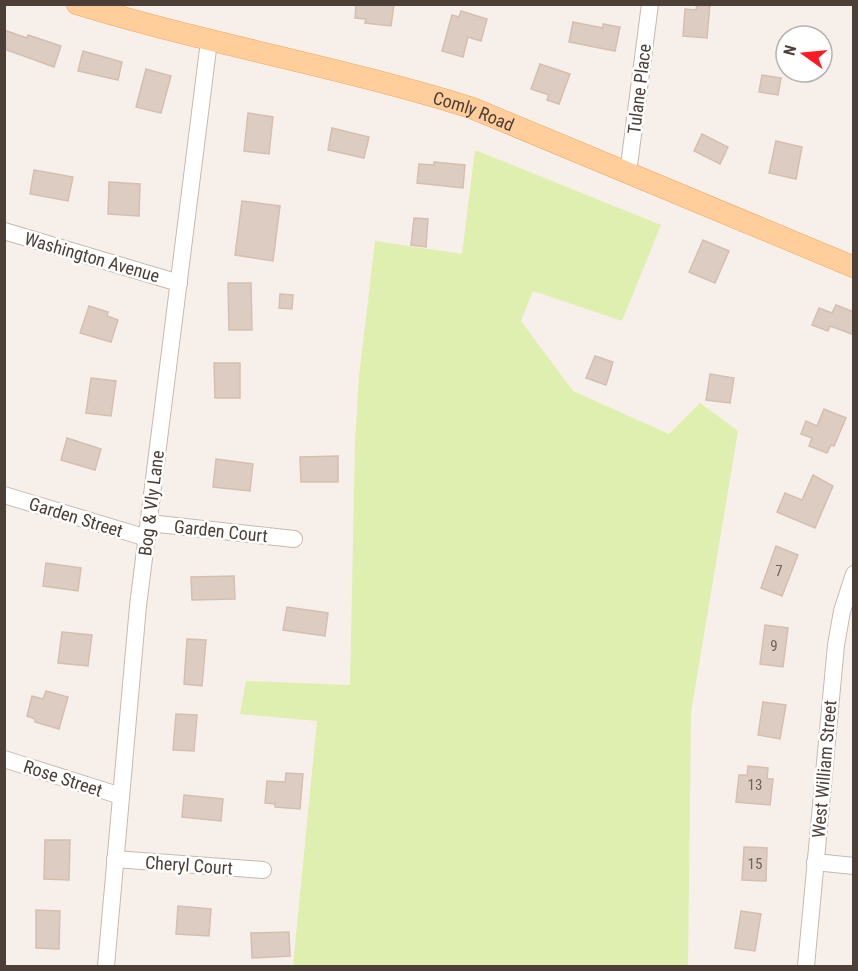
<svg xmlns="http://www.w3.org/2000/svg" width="858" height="971" font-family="'Roboto Condensed',sans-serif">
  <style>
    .green { fill: #dfefaf }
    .building { fill: #ddccc1; stroke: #d5bfb0; stroke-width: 1.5 }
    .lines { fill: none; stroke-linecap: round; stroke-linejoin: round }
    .minor-casing { stroke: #c7b9ae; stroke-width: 18 }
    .major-casing { stroke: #f2a65d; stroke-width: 22 }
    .minor { stroke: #fff; stroke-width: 16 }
    .major { stroke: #ffce9b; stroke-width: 21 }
    .labels { text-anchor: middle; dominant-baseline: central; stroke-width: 5; stroke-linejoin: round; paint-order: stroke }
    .number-label { font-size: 15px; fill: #70625a }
    .street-label { font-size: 18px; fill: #4c3f37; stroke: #fff }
  </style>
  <rect width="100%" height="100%" fill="#f7f0ea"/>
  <path class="green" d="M475,150L661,225L622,321L533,291L521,321L573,391L669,434L700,403L738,431L691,712L688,966H293L317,721L240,714L246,681L350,685L355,443L359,377L375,241L462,254Z"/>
  <g class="building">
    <path d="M356,4H394L391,26L365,23L366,19L355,18Z"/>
    <path d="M697,4H710L707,38L683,36L685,9L696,10Z"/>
    <path d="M461,11L487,19L481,41L468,37L463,57L442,51L452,15L459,17Z"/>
    <path d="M573,22L603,28V24L620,27L615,51L569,42Z"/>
    <path d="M4,30L27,38L28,35L61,46L54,67L4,49Z"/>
    <path d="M83,51L122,62L118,80L78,71Z"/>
    <path d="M540,64L570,74L559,104L547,100L549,95L531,89Z"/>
    <path d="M146,69L171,76L161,113L136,107Z"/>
    <path d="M762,75L781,78L778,95L759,92Z"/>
    <path d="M248,113L273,117L269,154L244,151Z"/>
    <path d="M332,128L369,137L364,158L328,150Z"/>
    <path d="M702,134L728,147L720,164L694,151Z"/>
    <path d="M776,141L802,147L796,179L769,173Z"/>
    <path d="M434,162L465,165L463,188L417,183L419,164L434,165Z"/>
    <path d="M34,170L73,177L68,201L30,194Z"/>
    <path d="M109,182L140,184L139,216L108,214Z"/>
    <path d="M242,201L280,206L273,261L235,255Z"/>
    <path d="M414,218L428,219L426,247L411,245Z"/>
    <path d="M703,240L729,251L715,283L689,272Z"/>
    <path d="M228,283H251L252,330H229Z"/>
    <path d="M280,294L293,295L292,309L279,308Z"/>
    <path d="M836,305L854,312V335L830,326L828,331L812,325L819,308L832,313Z"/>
    <path d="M89,306L108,312L107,316L118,320L111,342L80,333Z"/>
    <path d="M595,356L613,362L606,385L586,378Z"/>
    <path d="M214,363H240V398H215Z"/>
    <path d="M710,374L734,378L730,403L706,400Z"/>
    <path d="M91,378L116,381L111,416L86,413Z"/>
    <path d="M824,409L846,418L834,446L831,445L827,453L809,446L812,438L801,434L806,421L817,426Z"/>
    <path d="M67,438L101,449L95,470L61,460Z"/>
    <path d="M338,456V482H301L300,457Z"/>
    <path d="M216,459L253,464L250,491L213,487Z"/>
    <path d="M813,475L833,486L815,528L777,512L785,493L802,500Z"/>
    <path d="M776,546L798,555L782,596L761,588Z"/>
    <path d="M46,563L81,568L78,591L43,586Z"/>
    <path d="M234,576L235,599L192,600L191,577Z"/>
    <path d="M287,607L328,613L325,636L283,630Z"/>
    <path d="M765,625L788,628L783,667L760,664Z"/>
    <path d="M62,632L92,635L88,666L58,663Z"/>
    <path d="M187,639L206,640L202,686L184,684Z"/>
    <path d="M46,691L68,697L59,729L35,722V719L27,716L32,696L43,699Z"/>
    <path d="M763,702L786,705L780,739L758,735Z"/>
    <path d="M176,714L197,715L194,751L173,750Z"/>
    <path d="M748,766L768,768L767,779H773L770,805L736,802L739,775H747Z"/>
    <path d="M286,773L303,774L300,809L275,807V804L265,803L267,781L285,782Z"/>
    <path d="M184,795L223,799L221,821L182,817Z"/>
    <path d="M45,840H70L69,880L44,879Z"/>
    <path d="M744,847L767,848L766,881L742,880Z"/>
    <path d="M178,906L211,909L209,936L176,934Z"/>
    <path d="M36,910L60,911L59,949L36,948Z"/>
    <path d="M741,911L761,914L755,951L735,948Z"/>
    <path d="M289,932L290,956L252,958L251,933Z"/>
  </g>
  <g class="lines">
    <g class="minor-casing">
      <g id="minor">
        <path d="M628,173L650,4"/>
        <path d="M4,231L179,283"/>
        <path d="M4,495L147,538"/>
        <path d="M149,523L294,539"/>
        <path d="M4,759L121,796"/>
        <path d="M115,859L263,870"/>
        <path d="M815,862L854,866"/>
        <path d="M106,966L138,606L209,41"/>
        <path d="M806,966L836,645L842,611L854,574"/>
      </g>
    </g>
    <g class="major-casing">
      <g id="major">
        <path id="s1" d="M77,4C207,44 342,67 472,108L854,267"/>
      </g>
    </g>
    <use href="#minor" class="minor"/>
    <use href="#major" class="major"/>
  </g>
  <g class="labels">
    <g class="number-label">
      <text x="779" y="571">7</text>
      <text x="774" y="646">9</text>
      <text x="755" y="785">13</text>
      <text x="755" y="864">15</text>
    </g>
    <g class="street-label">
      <text transform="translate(639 89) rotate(-83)">Tulane Place</text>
      <text stroke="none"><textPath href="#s1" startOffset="411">Comly Road</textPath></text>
      <text transform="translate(92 257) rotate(16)">Washington Avenue</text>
      <text transform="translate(151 503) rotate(-83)">Bog &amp; Vly Lane</text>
      <text transform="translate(76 517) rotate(17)">Garden Street</text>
      <text transform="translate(221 531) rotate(6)">Garden Court</text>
      <text transform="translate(824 769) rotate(-85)">West William Street</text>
      <text transform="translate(63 778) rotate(18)">Rose Street</text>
      <text transform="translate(189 865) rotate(4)">Cheryl Court</text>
    </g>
  </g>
  <rect width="858" height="971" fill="none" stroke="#4c3f37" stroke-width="12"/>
  <g transform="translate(804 54) rotate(285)"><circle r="28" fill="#ffffff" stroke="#b7b2af" stroke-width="1.5"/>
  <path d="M0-4.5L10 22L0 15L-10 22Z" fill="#ff1925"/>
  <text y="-9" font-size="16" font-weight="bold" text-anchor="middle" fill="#4c3f37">N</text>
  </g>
</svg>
